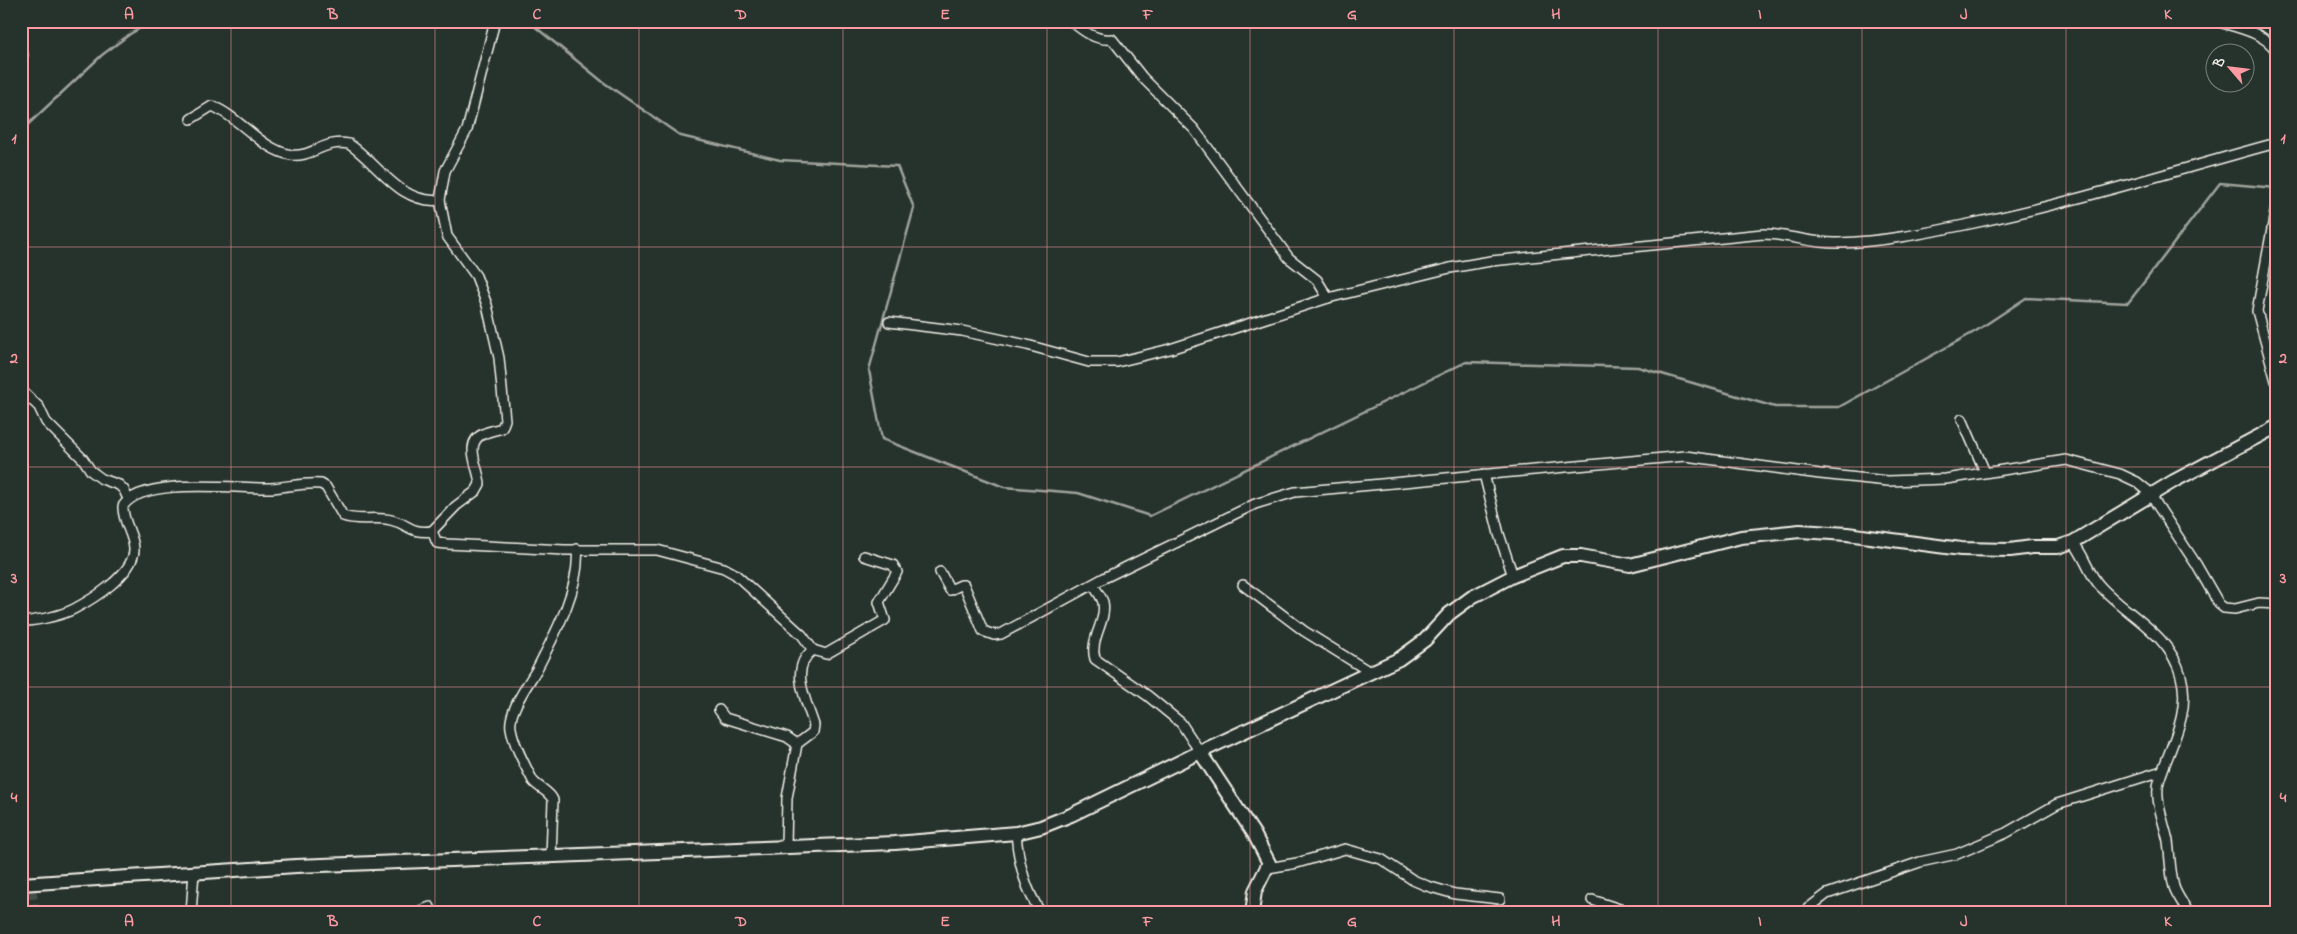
<svg xmlns="http://www.w3.org/2000/svg" width="2297" height="934" font-family="'Indie Flower',sans-serif">
  <style>
    .lines { fill: none; stroke-linecap: round; stroke-linejoin: round }
    .stream { stroke: #9fa39b; stroke-width: 2.5 }
    .street-tunnel { stroke: #455049; stroke-width: 9; stroke-dasharray: 9 4.5; stroke-linecap: butt }
    .street-casing { stroke: #f4f1e8; stroke-width: 12 }
    .secondary-casing { stroke: #f4f1e8; stroke-width: 16 }
    .street { stroke: #26332d; stroke-width: 9 }
    .secondary { stroke: #26332d; stroke-width: 12 }
    .grid { fill: none; stroke: #ff9aa2; stroke-width: 1; stroke-opacity: 0.55 }
    .neatline { fill: none; stroke: #ff9aa2; stroke-width: 2 }
    .grid-label { font-size: 16px; text-anchor: middle; font-weight: bold; fill: #ff9aa2 }
  </style>
  <rect width="100%" height="100%" fill="#26332d"/>
  <filter id="ink" filterUnits="userSpaceOnUse"><feTurbulence type="fractalNoise" baseFrequency=".02" numOctaves="2"/><feDisplacementMap in="SourceGraphic" scale="10" xChannelSelector="R" yChannelSelector="G"/><feConvolveMatrix kernelMatrix="1 2 1 2 8 2 1 2 1" color-interpolation-filters="sRGB"/></filter>
  <g filter="url(#ink)">
    <g class="lines">
      <g class="stream">
        <path d="M528,21L603,82L681,136L780,160L897,166L914,208L869,370L882,439L1004,487L1078,493L1150,516L1466,362L1638,367L1775,407H1839L1976,331L2026,298L2128,303L2220,183L2276,188"/>
        <path d="M21,131L102,55L130,34L153,21"/>
      </g>
      <path class="street-tunnel" d="M32,890L35,913"/>
      <g class="street-casing">
        <g id="street">
          <path d="M495,21L467,130L445,171L440,200L447,236L476,276L487,305L499,358L505,420L502,428C496,430 489,431 483,434C463,443 479,468 480,484L476,491L456,506L432,531L437,543L447,544L564,550H657L724,568L735,574L802,635L813,650"/>
          <path d="M1071,21C1083,31 1096,41 1112,39L1143,78L1194,129L1289,258L1317,280L1328,298"/>
          <path d="M2216,21C2235,27 2265,32 2276,51"/>
          <path d="M21,53L23,55"/>
          <path d="M191,119L212,106C240,117 260,149 291,155C311,158 325,139 349,144C378,163 400,205 440,200"/>
          <path d="M2276,207L2257,311L2276,381"/>
          <path d="M889,322L962,331L1027,345L1089,362H1117L1170,349L1328,298L1450,268L1491,261L1763,234C1788,234 1812,244 1838,243C1882,242 1926,233 1969,224C2072,203 2174,171 2276,143"/>
          <path d="M21,390L39,407L46,422L83,459L91,471L102,479L119,485L124,490L128,499"/>
          <path d="M1962,419L1985,472"/>
          <path d="M1484,474L1499,534L1513,576"/>
          <path d="M2073,542C2085,556 2088,574 2101,587C2129,617 2170,634 2181,676C2191,713 2171,744 2160,778C2153,797 2164,822 2168,841C2170,856 2170,872 2174,887C2177,896 2184,905 2189,913"/>
          <path d="M940,572L950,590L961,585H964L983,631L994,635L1001,634L1104,578L1255,504L1295,492L1685,456L1820,474L1888,481L1946,479L2066,460L2120,474L2137,482L2148,491L2196,564L2219,604L2224,608L2235,609L2259,603L2276,604"/>
          <path d="M1093,585C1096,590 1101,596 1103,602C1107,622 1089,639 1095,659L1148,696L1181,723L1200,752"/>
          <path d="M1243,585L1304,631L1370,672"/>
          <path d="M21,622C39,620 58,617 74,609C93,599 132,575 134,551C135,536 122,522 123,506C143,476 238,489 271,488C288,487 305,482 321,484L326,487L343,516C359,522 374,516 391,520C409,524 410,534 432,531"/>
          <path d="M719,710L725,718L787,737L797,744"/>
          <path d="M1016,833C1018,861 1025,889 1041,913"/>
          <path d="M786,846L787,798L797,744L813,732L814,725C807,702 788,668 813,650L826,654L885,620L879,602L897,572L893,565L864,556"/>
          <path d="M551,857L553,800C549,791 540,789 533,781C525,765 514,746 511,728C508,711 529,683 537,669C554,636 581,587 577,549"/>
          <path d="M1268,868L1297,863L1345,849L1381,859L1413,880L1427,886L1455,894L1500,899"/>
          <path d="M1592,900L1632,913"/>
          <path d="M191,913L194,872"/>
          <path d="M415,913L430,907"/>
          <path d="M1802,913L1827,894L1920,862L1957,854L2006,833L2057,804L2162,771"/>
        </g>
      </g>
      <g class="secondary-casing">
        <g id="secondary">
          <path d="M1200,752L1254,834L1269,863L1255,891L1252,913"/>
          <path d="M21,884L296,866L895,843L1016,833L1041,827L1071,815L1200,752L1399,659L1425,640L1449,614L1472,597L1513,576L1563,556H1581L1630,565L1741,537L1800,531L1847,534L1961,549L2010,550L2032,547H2058L2073,542L2174,481L2276,427"/>
        </g>
      </g>
      <use href="#street" class="street"/>
      <use href="#secondary" class="secondary"/>
    </g>
  </g>
  <path class="grid" d="M231,21V913M435,21V913M639,21V913M843,21V913M1047,21V913M1250,21V913M1454,21V913M1658,21V913M1862,21V913M2066,21V913M21,247H2276M21,467H2276M21,687H2276"/>
  <rect width="2297" height="934" fill="none" stroke="#26332d" stroke-width="55"/>
  <g transform="translate(2230 68) rotate(298)"><circle r="24" fill="#26332d" stroke="#787f78"/>
  <path d="M0-4L9 19L0 12L-9 19Z" fill="#ff9aa2"/>
  <text y="-8" font-size="14" font-weight="bold" text-anchor="middle" fill="#f4f1e8">B</text>
  </g>
  <rect x="28" y="28" width="2242" height="878" class="neatline"/>
  <g class="grid-label">
    <text x="129" y="19">A</text>
    <text x="333" y="19">B</text>
    <text x="537" y="19">C</text>
    <text x="741" y="19">D</text>
    <text x="945" y="19">E</text>
    <text x="1148" y="19">F</text>
    <text x="1352" y="19">G</text>
    <text x="1556" y="19">H</text>
    <text x="1760" y="19">I</text>
    <text x="1964" y="19">J</text>
    <text x="2168" y="19">K</text>
    <text x="14" y="143">1</text>
    <text x="2283" y="143">1</text>
    <text x="14" y="363">2</text>
    <text x="2283" y="363">2</text>
    <text x="14" y="583">3</text>
    <text x="2283" y="583">3</text>
    <text x="14" y="802">4</text>
    <text x="2283" y="802">4</text>
    <text x="129" y="926">A</text>
    <text x="333" y="926">B</text>
    <text x="537" y="926">C</text>
    <text x="741" y="926">D</text>
    <text x="945" y="926">E</text>
    <text x="1148" y="926">F</text>
    <text x="1352" y="926">G</text>
    <text x="1556" y="926">H</text>
    <text x="1760" y="926">I</text>
    <text x="1964" y="926">J</text>
    <text x="2168" y="926">K</text>
  </g>
</svg>
